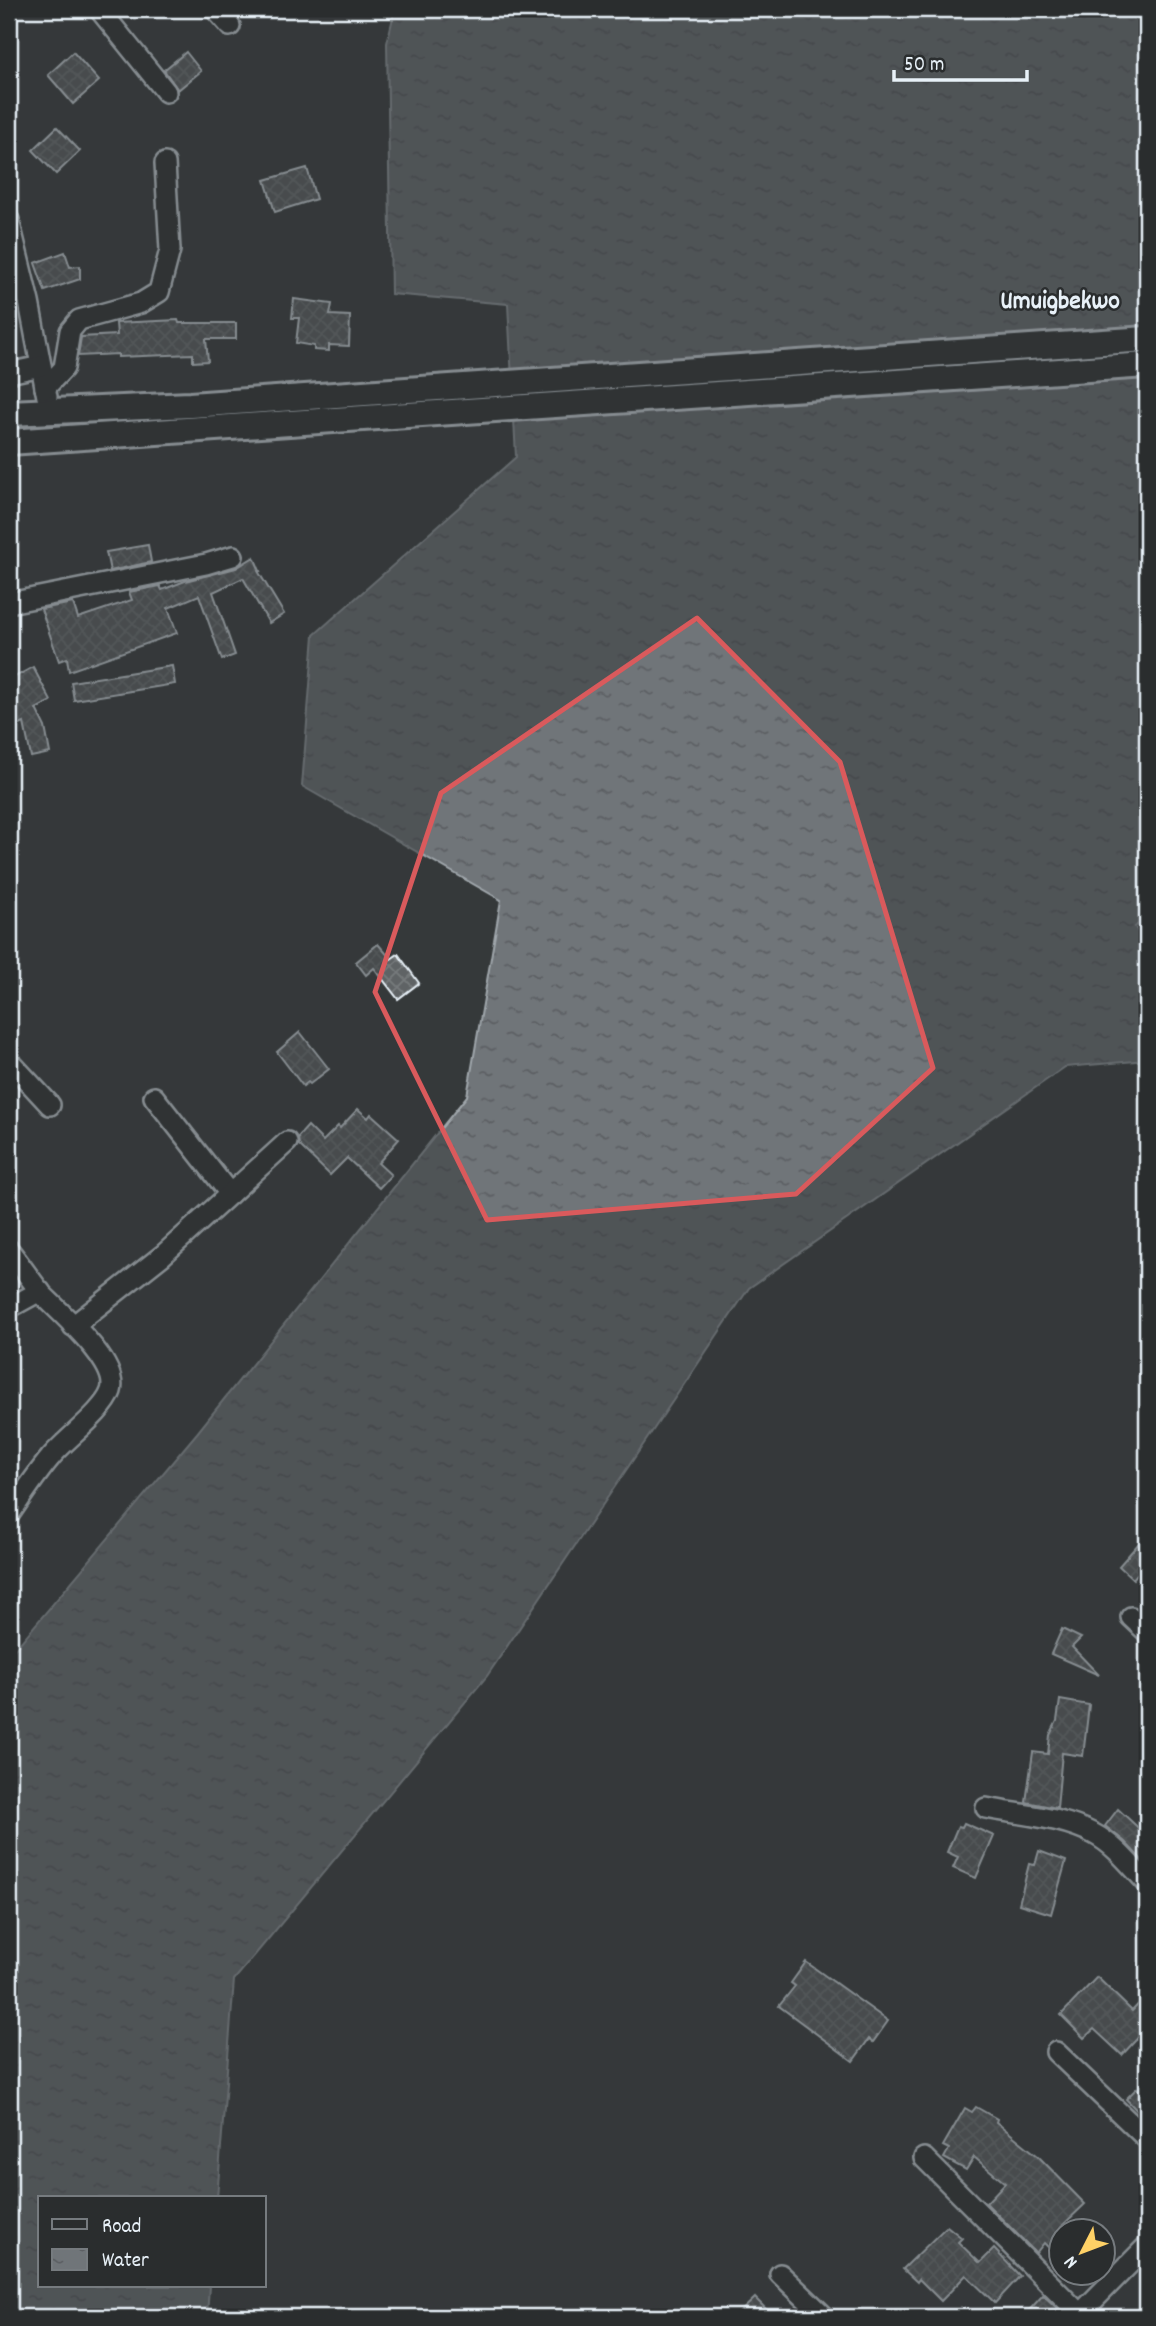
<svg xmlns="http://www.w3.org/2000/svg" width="1156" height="2326" font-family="Dekko,sans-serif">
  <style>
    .water { fill: url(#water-ripples); stroke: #a0a7ac; stroke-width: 2 }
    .building { fill: url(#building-cross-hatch); stroke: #e8f1f8; stroke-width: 2 }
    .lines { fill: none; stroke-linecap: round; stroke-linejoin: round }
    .minor-casing { stroke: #e8f1f8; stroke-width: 24 }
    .major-casing { stroke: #e8f1f8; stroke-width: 30 }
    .minor { stroke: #2a2d2e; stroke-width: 19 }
    .major { stroke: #2a2d2e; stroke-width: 24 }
    .marked { fill: none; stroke: #da5a5c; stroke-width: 5; stroke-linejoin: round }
    .labels { text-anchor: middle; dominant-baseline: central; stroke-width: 5; stroke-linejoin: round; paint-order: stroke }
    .quarter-label { font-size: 26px; font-weight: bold; fill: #e8f1f8; stroke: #2a2d2e }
  </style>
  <defs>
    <pattern id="water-ripples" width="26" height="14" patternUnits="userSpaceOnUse" patternTransform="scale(1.75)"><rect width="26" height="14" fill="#707579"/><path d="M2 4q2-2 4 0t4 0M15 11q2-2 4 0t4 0" fill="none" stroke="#5b5e62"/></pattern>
    <pattern id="building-cross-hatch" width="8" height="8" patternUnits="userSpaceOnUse" patternTransform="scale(1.75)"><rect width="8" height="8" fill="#5f6365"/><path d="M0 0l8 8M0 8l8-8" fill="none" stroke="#767a7c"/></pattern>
  </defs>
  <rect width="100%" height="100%" fill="#35393a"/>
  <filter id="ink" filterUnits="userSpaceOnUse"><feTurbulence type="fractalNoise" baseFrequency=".0143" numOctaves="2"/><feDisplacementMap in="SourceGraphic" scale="14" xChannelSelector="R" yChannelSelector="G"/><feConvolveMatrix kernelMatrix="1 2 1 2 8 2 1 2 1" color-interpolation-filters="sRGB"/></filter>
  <g filter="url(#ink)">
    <path class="water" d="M395,9H1147V916L1135,927L1147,947V1060L1065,1067L749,1288L487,1676L234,1980L217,2198H40V2286H209L207,2317H9V1656L197,1433L467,1096L501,900L302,786L314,635L516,457L508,304L391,294L387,43Z"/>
    <g class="building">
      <path d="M73,52L99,81L73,104L48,75Z"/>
      <path d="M186,52L201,71L178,90L164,70Z"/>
      <path d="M57,127L80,151L56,174L33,150Z"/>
      <path d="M307,168L316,199L275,212L265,180Z"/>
      <path d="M65,252L70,267L80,266V279L45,291L35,263Z"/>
      <path d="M294,299L332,304L330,315L350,316L349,346L329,345V351L314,350V346L296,343L299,318H292Z"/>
      <path d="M178,320L179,323H236V339H206L208,361L193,362V354L118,357V354L78,356L81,337L117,335L116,323Z"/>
      <path d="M148,545L151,562L110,571L106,552Z"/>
      <path d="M254,557L260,571H258L284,614L269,623L243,578L213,592L235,655L222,660L199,595L168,608L177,633L69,671L67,658L59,661L41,609L73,603L78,618L132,600L129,592L160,586L162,590L185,581L236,568Z"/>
      <path d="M172,666L175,684L74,700L71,682Z"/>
      <path d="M33,667L51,701L36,709L45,727L50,753L31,757L24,723L9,730V680Z"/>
      <path d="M378,944L391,959L398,954L419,983L398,999L374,968L366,975L356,962Z"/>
      <path d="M300,1032L329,1069L310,1084L308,1082L303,1086L277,1052Z"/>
      <path d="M358,1109L368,1118L371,1114L399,1139L378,1163L391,1175L379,1188L347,1158L330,1175L299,1145L298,1137L308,1126L323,1141L338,1126L340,1128Z"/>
      <path d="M1147,1534V1562L1133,1579L1119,1566Z"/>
      <path d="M1062,1629L1081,1638L1072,1647L1099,1675L1051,1654Z"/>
      <path d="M1060,1700L1089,1705L1083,1756L1062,1753L1057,1808L1026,1802L1033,1752L1048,1754L1050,1735L1057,1721Z"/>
      <path d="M1118,1809L1147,1836V1865L1124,1841L1105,1826Z"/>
      <path d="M964,1823L994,1836L976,1878L953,1868L958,1857L947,1852L958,1826L962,1827Z"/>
      <path d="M1039,1851L1066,1861L1051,1914L1019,1904L1029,1864L1035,1865Z"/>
      <path d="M806,1962L888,2021L873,2042L869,2039L853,2061L779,2006L795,1986L791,1983Z"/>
      <path d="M1097,1977L1132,2011L1147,1995V2028L1122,2055L1094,2029L1084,2038L1061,2015Z"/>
      <path d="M1137,2088L1147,2099V2121L1126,2099Z"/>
      <path d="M976,2107L997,2119L996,2122L1038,2156L1085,2204L1061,2227V2244L1054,2253L1044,2243L1036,2253L986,2203L1005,2183L974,2157L966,2170L944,2158L949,2149L943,2146L965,2108L972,2112Z"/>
      <path d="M947,2226L962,2238L958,2242L980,2263L994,2249L1020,2276L995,2303L966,2275L941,2301L919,2279L917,2282L903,2269Z"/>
      <path d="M1043,2295L1059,2310L1052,2317H1023Z"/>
      <path d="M755,2298L774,2317H735Z"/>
    </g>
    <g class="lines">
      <g class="minor-casing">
        <g id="minor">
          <path d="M99,9L166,92"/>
          <path d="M215,9L230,26"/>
          <path d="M9,220L29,302L47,397"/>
          <path d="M9,373L41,366"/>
          <path d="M45,388L64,368L70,331L79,320L141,303L159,292L170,250L165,163"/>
          <path d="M9,603L206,564L233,556"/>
          <path d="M9,1066L13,1065L50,1105"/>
          <path d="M154,1097L230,1194"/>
          <path d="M9,1250C20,1264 30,1279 41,1293C59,1312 120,1363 111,1391C104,1412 65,1439 50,1458C35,1476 22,1496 9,1515"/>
          <path d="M9,1308L40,1291"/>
          <path d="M73,1326L163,1255L287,1142"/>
          <path d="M1131,1617L1147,1632"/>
          <path d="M986,1808C1021,1815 1062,1817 1094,1834C1115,1845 1131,1866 1147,1883"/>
          <path d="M1056,2052L1147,2139"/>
          <path d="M924,2158L1083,2317"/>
          <path d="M780,2274L825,2317"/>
          <path d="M1077,2317L1147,2246"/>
        </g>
      </g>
      <g class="major-casing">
        <g id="major">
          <path d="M9,413L190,405L1147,339"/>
          <path d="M9,442L1147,365"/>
        </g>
      </g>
      <use href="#minor" class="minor"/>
      <use href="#major" class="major"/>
    </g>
  </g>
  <path d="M0 0H1156V2326H0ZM697,618L840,762L933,1068L796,1194L487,1220L375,992L441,793Z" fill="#35393a" fill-opacity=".55" fill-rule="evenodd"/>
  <path class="marked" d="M697,618L840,762L933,1068L796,1194L487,1220L375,992L441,793Z"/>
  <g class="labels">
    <g class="quarter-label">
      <text x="1060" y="302">Umuigbekwo</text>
    </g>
  </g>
  <rect width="1156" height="2326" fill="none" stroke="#2a2d2e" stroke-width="35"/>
  <rect x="18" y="18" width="1121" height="2291" fill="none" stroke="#e8f1f8" stroke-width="2.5" filter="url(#ink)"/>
  <rect x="38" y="2196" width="228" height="91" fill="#2a2d2e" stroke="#767b7f" stroke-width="2"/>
  <rect x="52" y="2219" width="35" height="10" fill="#2a2d2e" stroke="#767b7f" stroke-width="2"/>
  <text x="102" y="2232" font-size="21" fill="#e8f1f8">Road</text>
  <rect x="52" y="2249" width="35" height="21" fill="url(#water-ripples)" stroke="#767b7f" stroke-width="2"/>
  <text x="102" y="2266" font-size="21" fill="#e8f1f8">Water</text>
  <g transform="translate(1082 2252) rotate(228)"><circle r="33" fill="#2a2d2e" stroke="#767b7f" stroke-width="2"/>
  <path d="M0-5L12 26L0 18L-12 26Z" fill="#ffd166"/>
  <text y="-10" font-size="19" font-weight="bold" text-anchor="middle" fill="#e8f1f8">N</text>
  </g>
  <path d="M894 70v10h133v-10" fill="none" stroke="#e8f1f8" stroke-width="3.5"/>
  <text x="904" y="70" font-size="21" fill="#e8f1f8" stroke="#2a2d2e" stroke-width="5" paint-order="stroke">50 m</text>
</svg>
